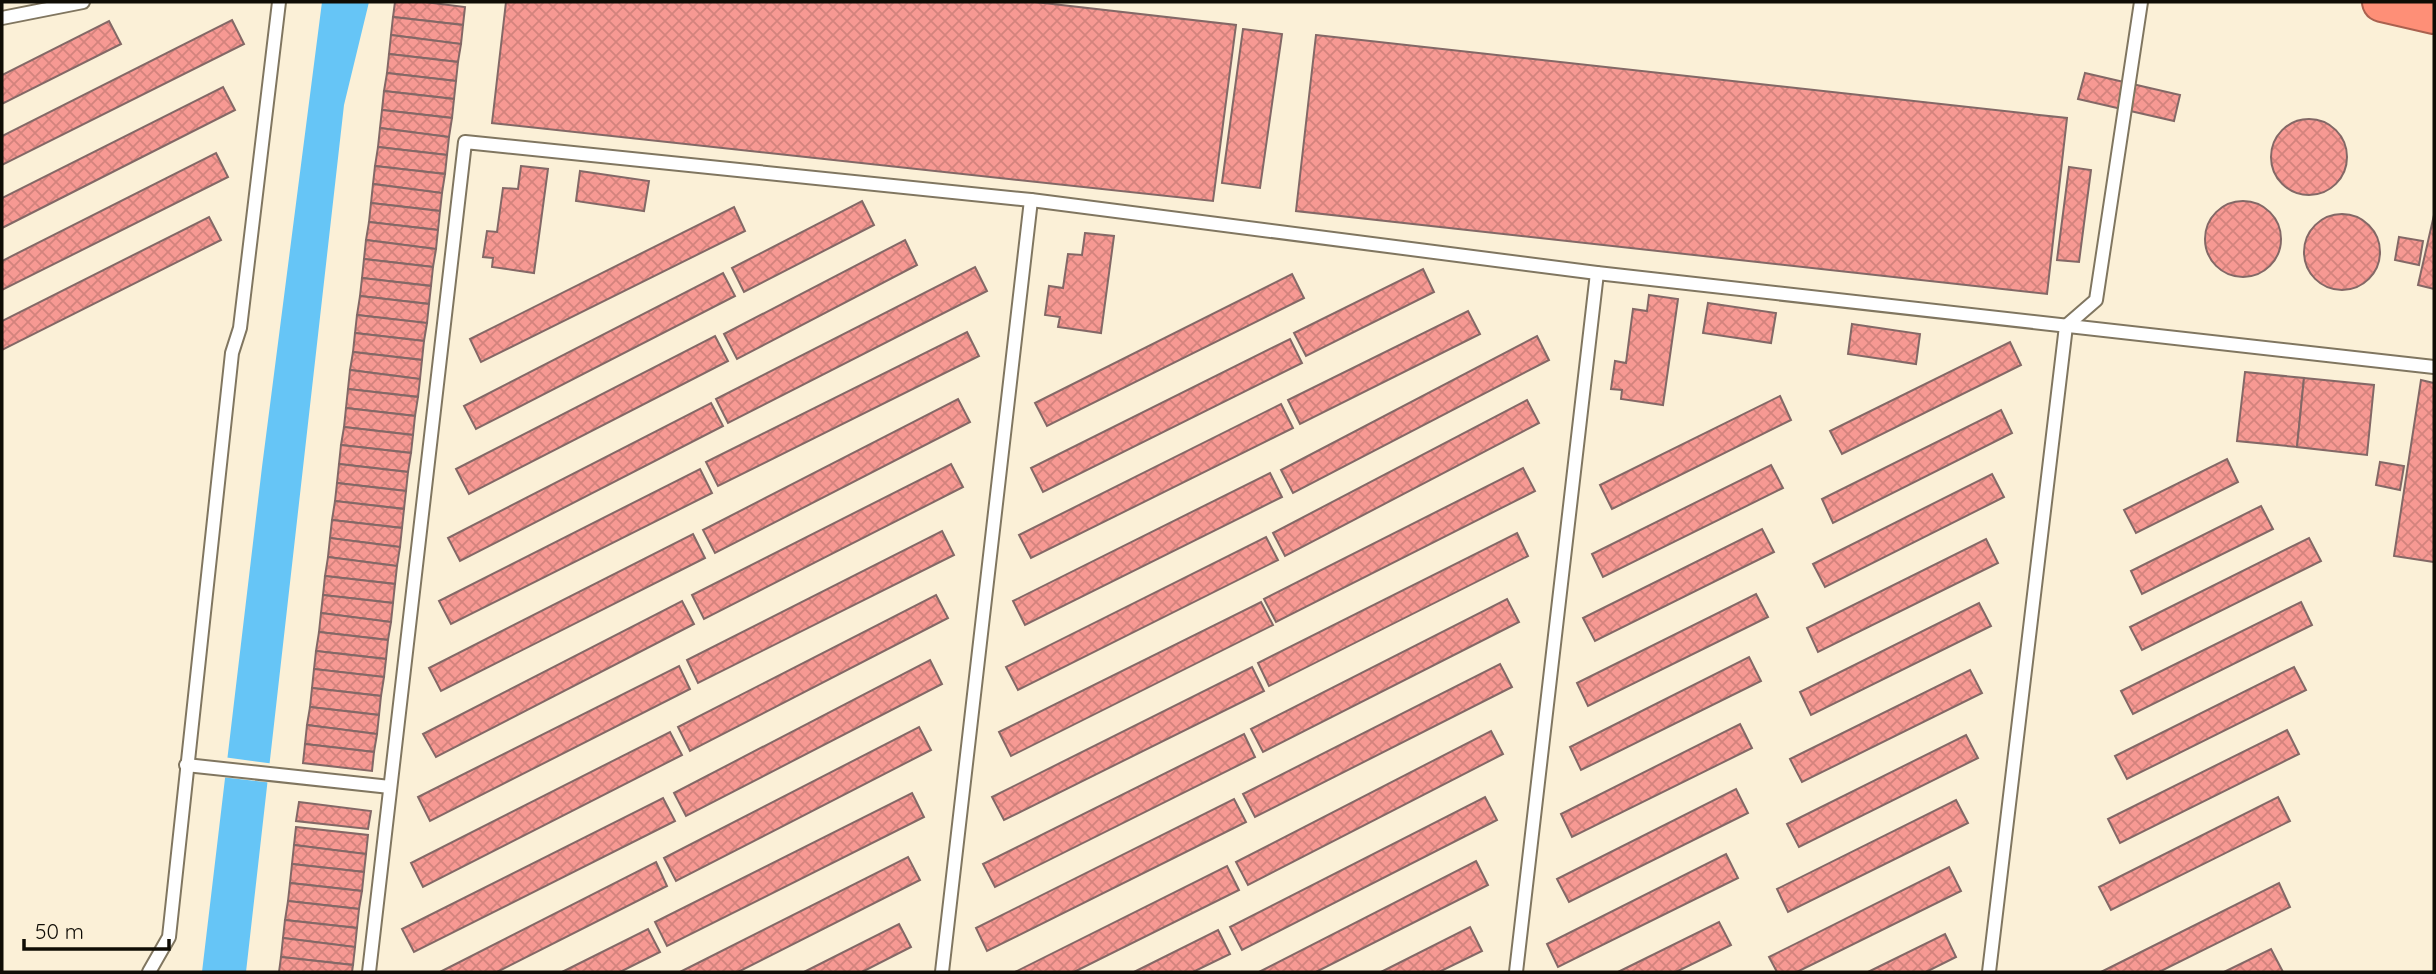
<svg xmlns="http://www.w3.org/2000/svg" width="2436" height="974" font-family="Quicksand,sans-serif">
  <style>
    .water { fill: #66c5f6 }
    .pier { fill: #fbf0d7 }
    .building { fill: url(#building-cross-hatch); stroke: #836866; stroke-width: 2 }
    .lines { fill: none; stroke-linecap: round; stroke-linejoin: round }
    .service-casing { stroke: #807660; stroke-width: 16 }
    .motorway-casing { stroke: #aa614f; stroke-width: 42 }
    .service { stroke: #fff; stroke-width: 12 }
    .motorway { stroke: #fe8f77; stroke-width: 38 }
  </style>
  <defs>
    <pattern id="building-cross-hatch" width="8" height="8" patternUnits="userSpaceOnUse" patternTransform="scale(1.75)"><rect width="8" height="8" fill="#f79993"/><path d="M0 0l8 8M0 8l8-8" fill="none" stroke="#d3837d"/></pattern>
  </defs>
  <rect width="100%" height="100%" fill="#fbf0d7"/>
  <path class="water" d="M322,2H369L344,105L246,972H202L262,467Z"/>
  <path class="pier" d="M223,757L275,764L273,783L221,777Z"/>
  <g class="building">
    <path d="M395,2H425L465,7L463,25L393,17Z"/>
    <path d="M506,2H1035L1236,25L1213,201L492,123Z"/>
    <path d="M393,17L463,25L461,44L391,35Z"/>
    <path d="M232,20L244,44L2,165V136Z"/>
    <path d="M109,21L121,44L2,104V75Z"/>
    <path d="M1243,29L1282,34L1260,188L1222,183Z"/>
    <path d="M391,35L461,44L458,62L389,54Z"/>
    <path d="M1316,35L2067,118L2047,294L1296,211Z"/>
    <path d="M389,54L458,62L456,81L387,73Z"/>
    <path d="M387,73L456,81L454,99L384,91Z"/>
    <path d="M2085,73L2180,95L2174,121L2078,99Z"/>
    <path d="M223,87L235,110L2,228V198Z"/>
    <path d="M384,91L454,99L452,118L382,110Z"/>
    <path d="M382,110L452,118L449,137L380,128Z"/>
    <circle cx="2309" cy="157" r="38"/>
    <path d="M380,128L449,137L447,155L378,147Z"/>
    <path d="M378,147L447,155L445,174L375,166Z"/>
    <path d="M216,153L228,177L2,290V261Z"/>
    <path d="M375,166L445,174L442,193L373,184Z"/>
    <path d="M521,166L548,169L534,273L492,267L493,258L483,257L487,231L497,232L503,188L518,189Z"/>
    <path d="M2069,167L2091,170L2079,262L2057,260Z"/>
    <path d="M580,171L649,181L644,211L576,201Z"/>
    <path d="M373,184L442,193L440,211L371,203Z"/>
    <circle cx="2243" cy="239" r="38"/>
    <path d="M862,201L874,225L744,292L732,268Z"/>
    <path d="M371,203L440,211L438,230L369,222Z"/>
    <path d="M734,207L745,231L481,362L470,339Z"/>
    <circle cx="2342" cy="252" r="38"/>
    <path d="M2434,215V289L2418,285Z"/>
    <path d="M209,217L221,240L2,350V321Z"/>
    <path d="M369,222L438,230L436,249L366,240Z"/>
    <path d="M1085,233L1114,236L1101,333L1058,327L1060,317L1045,315L1049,286L1063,288L1068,254L1082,255Z"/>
    <path d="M2399,237L2423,241L2419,265L2395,260Z"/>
    <path d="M366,240L436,249L433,267L364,259Z"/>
    <path d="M905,240L917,265L737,359L724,334Z"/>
    <path d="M364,259L433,267L431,286L362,278Z"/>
    <path d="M975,267L987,291L728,423L716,399Z"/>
    <path d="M1423,269L1434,292L1306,356L1294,333Z"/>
    <path d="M723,273L735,296L476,429L464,406Z"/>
    <path d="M1292,274L1304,298L1047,426L1035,403Z"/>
    <path d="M362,278L431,286L429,304L360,296Z"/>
    <path d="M1649,295L1678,299L1663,405L1621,399L1622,390L1611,389L1615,361L1626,363L1633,309L1647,311Z"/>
    <path d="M360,296L429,304L427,323L357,315Z"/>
    <path d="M1708,303L1776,313L1771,343L1703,333Z"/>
    <path d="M1468,311L1480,334L1300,424L1288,400Z"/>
    <path d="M357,315L427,323L424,341L355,333Z"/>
    <path d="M1852,324L1920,334L1916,364L1848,354Z"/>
    <path d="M967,332L979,356L718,486L706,462Z"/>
    <path d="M355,333L424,341L422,360L353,352Z"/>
    <path d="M715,336L728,361L469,494L456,469Z"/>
    <path d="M1537,336L1549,360L1293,493L1281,470Z"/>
    <path d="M1290,339L1302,363L1043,492L1031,468Z"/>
    <path d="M2010,342L2021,365L1842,454L1830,431Z"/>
    <path d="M353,352L422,360L420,379L350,370Z"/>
    <path d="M350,370L420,379L418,397L348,389Z"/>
    <path d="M2245,372L2304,378L2297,447L2237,441Z"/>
    <path d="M2304,378L2374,385L2367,455L2297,447Z"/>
    <path d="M2421,380L2434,383V562L2394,556Z"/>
    <path d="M348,389L418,397L415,416L346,408Z"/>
    <path d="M1780,396L1791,420L1612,509L1600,485Z"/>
    <path d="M958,399L970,422L715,553L703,530Z"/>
    <path d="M1527,400L1539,423L1285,556L1273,533Z"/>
    <path d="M711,403L723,426L460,561L448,538Z"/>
    <path d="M1281,404L1293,428L1031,558L1019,535Z"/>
    <path d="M346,408L415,416L413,435L344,427Z"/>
    <path d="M2001,410L2012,433L1833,523L1822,499Z"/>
    <path d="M344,427L413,435L411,453L341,445Z"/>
    <path d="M341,445L411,453L408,472L339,464Z"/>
    <path d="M2227,459L2238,482L2136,533L2124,510Z"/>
    <path d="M2380,462L2404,466L2400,490L2376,485Z"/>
    <path d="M339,464L408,472L406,491L337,483Z"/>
    <path d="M951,464L963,487L704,619L692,595Z"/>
    <path d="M1771,465L1783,488L1603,577L1592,554Z"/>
    <path d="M1523,468L1535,491L1276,622L1264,599Z"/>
    <path d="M700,469L712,493L451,624L439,601Z"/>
    <path d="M1270,473L1282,497L1025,625L1013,601Z"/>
    <path d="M1992,474L2004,497L1825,587L1813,564Z"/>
    <path d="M337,483L406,491L404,509L335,501Z"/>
    <path d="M335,501L404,509L402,528L332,520Z"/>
    <path d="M2261,506L2273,529L2142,594L2131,571Z"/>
    <path d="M332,520L402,528L400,547L330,538Z"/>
    <path d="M1762,529L1774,552L1595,641L1583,618Z"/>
    <path d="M942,531L954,555L698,683L687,660Z"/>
    <path d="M1517,533L1528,556L1269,686L1258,663Z"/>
    <path d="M693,534L705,558L441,691L429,668Z"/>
    <path d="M1266,537L1278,560L1018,690L1006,667Z"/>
    <path d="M330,538L400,547L397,566L328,557Z"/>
    <path d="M2309,538L2321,561L2142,650L2130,627Z"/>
    <path d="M1986,539L1998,563L1818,652L1807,628Z"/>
    <path d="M328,557L397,566L395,584L325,576Z"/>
    <path d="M325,576L395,584L393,603L323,595Z"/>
    <path d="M1756,594L1768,617L1588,706L1577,683Z"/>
    <path d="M323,595L393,603L391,622L321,613Z"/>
    <path d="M936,595L948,618L690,751L678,727Z"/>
    <path d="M1507,599L1519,622L1263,752L1251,729Z"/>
    <path d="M682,601L694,624L436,757L423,734Z"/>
    <path d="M1261,602L1273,625L1011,756L999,732Z"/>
    <path d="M2301,602L2312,625L2133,714L2121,691Z"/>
    <path d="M1979,603L1991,626L1811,715L1800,692Z"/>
    <path d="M321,613L391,622L388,640L319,632Z"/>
    <path d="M319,632L388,640L386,659L316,651Z"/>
    <path d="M316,651L386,659L384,677L314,669Z"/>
    <path d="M1749,657L1761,681L1581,770L1570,747Z"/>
    <path d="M930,660L942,684L686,816L674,793Z"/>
    <path d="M1500,664L1512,687L1255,817L1243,794Z"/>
    <path d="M679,666L690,689L430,821L418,797Z"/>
    <path d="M1252,667L1264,691L1004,820L992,797Z"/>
    <path d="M2294,667L2306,690L2127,779L2115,756Z"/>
    <path d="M314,669L384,677L381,696L312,688Z"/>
    <path d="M1970,670L1982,693L1802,782L1790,759Z"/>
    <path d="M312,688L381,696L379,715L310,707Z"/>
    <path d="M310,707L379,715L377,734L307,725Z"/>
    <path d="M1740,724L1752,748L1572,837L1561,814Z"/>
    <path d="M307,725L377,734L374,752L305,744Z"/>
    <path d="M919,727L931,750L676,881L664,858Z"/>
    <path d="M2287,730L2299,754L2120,843L2108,819Z"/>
    <path d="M1491,731L1503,754L1248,885L1236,862Z"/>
    <path d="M670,732L682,755L423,887L411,863Z"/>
    <path d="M1244,734L1255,757L995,887L983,864Z"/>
    <path d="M1966,735L1978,758L1799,847L1787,824Z"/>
    <path d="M305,744L374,752L372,771L303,763Z"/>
    <path d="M1736,789L1748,813L1569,902L1557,879Z"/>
    <path d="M912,793L924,817L667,946L655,922Z"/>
    <path d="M1485,797L1497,820L1242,950L1230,927Z"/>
    <path d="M2278,797L2290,821L2111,910L2099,887Z"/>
    <path d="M663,798L675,821L414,952L402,929Z"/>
    <path d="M1234,799L1246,822L987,951L976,928Z"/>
    <path d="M1956,800L1968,823L1788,912L1777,889Z"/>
    <path d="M299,802L371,811L368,829L296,821Z"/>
    <path d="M296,827L368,835L366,854L294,845Z"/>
    <path d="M294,845L366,854L364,872L292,864Z"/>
    <path d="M1726,854L1738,878L1558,967L1547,944Z"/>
    <path d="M908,857L920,880L738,972H680Z"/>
    <path d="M1476,861L1488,885L1316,972H1259Z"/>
    <path d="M656,862L667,886L497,972H440Z"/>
    <path d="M292,864L364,872L362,891L290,883Z"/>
    <path d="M1227,866L1239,890L1074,972H1015Z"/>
    <path d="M1949,867L1961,891L1797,972H1777L1769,957Z"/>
    <path d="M290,883L362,891L359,909L288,901Z"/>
    <path d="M2279,883L2290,907L2159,972H2101Z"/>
    <path d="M288,901L359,909L357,928L285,920Z"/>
    <path d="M285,920L357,928L355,947L283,938Z"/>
    <path d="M1719,922L1731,945L1676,972H1618Z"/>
    <path d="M899,924L911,947L862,972H804Z"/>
    <path d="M1470,927L1482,951L1439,972H1381Z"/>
    <path d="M648,929L660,952L620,972H562Z"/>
    <path d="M1218,930L1230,954L1193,972H1134Z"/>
    <path d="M1945,934L1956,957L1926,972H1868Z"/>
    <path d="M283,938L355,947L353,965L281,957Z"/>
    <path d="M2271,949L2283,972H2224Z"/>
    <path d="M281,957L353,965L352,972H279Z"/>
  </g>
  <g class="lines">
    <g class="service-casing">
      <g id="service">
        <path d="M2,18L83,2"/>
        <path d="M186,765L390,787"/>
        <path d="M149,972L169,937L232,353L240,328L279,2"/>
        <path d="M369,972L465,142L1031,200L1597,273L2434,367"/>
        <path d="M942,972L1031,200"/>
        <path d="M1516,972L1597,273"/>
        <path d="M1989,972L2066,326L2096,300L2141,2"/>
      </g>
    </g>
    <g class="motorway-casing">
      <path id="motorway" d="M2382,2L2434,14"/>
    </g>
    <use href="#service" class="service"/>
    <use href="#motorway" class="motorway"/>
  </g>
  <rect width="2436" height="974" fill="none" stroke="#0f0c05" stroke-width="7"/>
  <path d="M24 939v10h145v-10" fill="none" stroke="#0f0c05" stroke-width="3.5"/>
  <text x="35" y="939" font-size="21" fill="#0f0c05" stroke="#fbf0d7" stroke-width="5" paint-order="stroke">50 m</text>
</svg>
